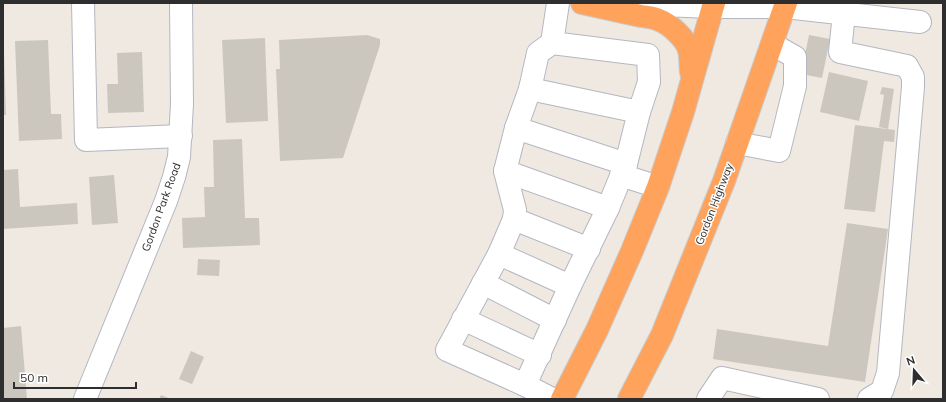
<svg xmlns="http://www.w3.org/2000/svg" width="946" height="402" font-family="Mulish,sans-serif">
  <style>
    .building { fill: #cbc7bf }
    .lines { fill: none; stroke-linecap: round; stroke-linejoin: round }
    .minor-casing { stroke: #b4b7c1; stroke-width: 24 }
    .highway-casing { stroke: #c9c9c9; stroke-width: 24 }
    .minor { stroke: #fff; stroke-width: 22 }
    .highway { stroke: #ffa35c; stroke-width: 22 }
    .labels { text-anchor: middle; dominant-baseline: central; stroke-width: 3; stroke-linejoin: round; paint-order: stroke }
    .street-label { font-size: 11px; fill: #2e2e2e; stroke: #fff }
  </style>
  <rect width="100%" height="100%" fill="#efe9e1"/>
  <g class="building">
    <path d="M367,35L380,39V45L343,158L280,161L276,69H280L279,40Z"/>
    <path d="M809,35L830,39L822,78L801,74Z"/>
    <path d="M265,38L268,121L226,123L222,40Z"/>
    <path d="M48,40L51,114H61L62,139L19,141L15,41Z"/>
    <path d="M3,52H4L6,115H3Z"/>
    <path d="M142,52L144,112L108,113L107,84H118L117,53Z"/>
    <path d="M829,72L868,81L859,121L820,112Z"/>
    <path d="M882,87L894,89L888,129L879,127L884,95L880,94Z"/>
    <path d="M855,125L895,130L894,142L884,141L875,212L844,209Z"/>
    <path d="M242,139L245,218H259L260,245L183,248L182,218L205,217L204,187H214L213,140Z"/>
    <path d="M18,169L20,207L77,203L78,224L3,229V170Z"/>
    <path d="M114,175L118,223L92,225L89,177Z"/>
    <path d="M847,223L888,229L865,382L713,359L717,329L828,346Z"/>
    <path d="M198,259L220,260L219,276L197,275Z"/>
    <path d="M21,326L27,399H3V328Z"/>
    <path d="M191,351L204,357L192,384L179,379Z"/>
    <path d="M161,395L171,399H159Z"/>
  </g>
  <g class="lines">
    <g class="minor-casing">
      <g id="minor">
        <path d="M83,3L86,140L181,136"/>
        <path d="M608,3L713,7H785L920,22"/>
        <path d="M844,13L840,52L907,66L913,77V87L888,373L882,391L869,399"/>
        <path d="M552,43L538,53L530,89L516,128L626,164"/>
        <path d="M530,89L639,112"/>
        <path d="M516,128L505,171L608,208L626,164L639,112L649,82L648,55L552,43L558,3"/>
        <path d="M737,143L779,151L795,86V57L772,44"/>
        <path d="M505,171L515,210L514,219L499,254L447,350L525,385L552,399"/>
        <path d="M621,175L658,187"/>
        <path d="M514,219L589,249"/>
        <path d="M499,254L570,286"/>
        <path d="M483,283L555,320"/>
        <path d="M463,319L540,355"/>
        <path d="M525,385L570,286L608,208"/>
        <path d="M85,399L166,201L174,177L179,157L182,104L181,3"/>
        <path d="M708,399L722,378L818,399"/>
      </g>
    </g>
    <g class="highway-casing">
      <g id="highway">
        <path d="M582,3L641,16C647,17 653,17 659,20C670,24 686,39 689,50C691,57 690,65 691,72"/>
        <path d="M562,399L597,330L632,251L658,187L683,112L714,3"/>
        <path d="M629,399L662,335L724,181L786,3"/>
      </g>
    </g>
    <use href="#minor" class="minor"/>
    <use href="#highway" class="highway"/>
  </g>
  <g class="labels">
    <g class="street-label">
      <text transform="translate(714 204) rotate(-69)">Gordon Highway</text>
      <text transform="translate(161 207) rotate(-70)">Gordon Park Road</text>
    </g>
  </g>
  <rect width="946" height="402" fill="none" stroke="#2e2e2e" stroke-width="8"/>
  <g transform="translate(914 370) rotate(341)" stroke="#ffffff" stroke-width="3" paint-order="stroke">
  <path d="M0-3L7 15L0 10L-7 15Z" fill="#2e2e2e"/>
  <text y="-6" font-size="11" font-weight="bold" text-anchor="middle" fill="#2e2e2e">N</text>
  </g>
  <path d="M14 382v6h122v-6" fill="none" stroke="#2e2e2e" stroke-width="2"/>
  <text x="20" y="382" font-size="12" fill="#2e2e2e" stroke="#ffffff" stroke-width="3" paint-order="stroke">50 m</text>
</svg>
